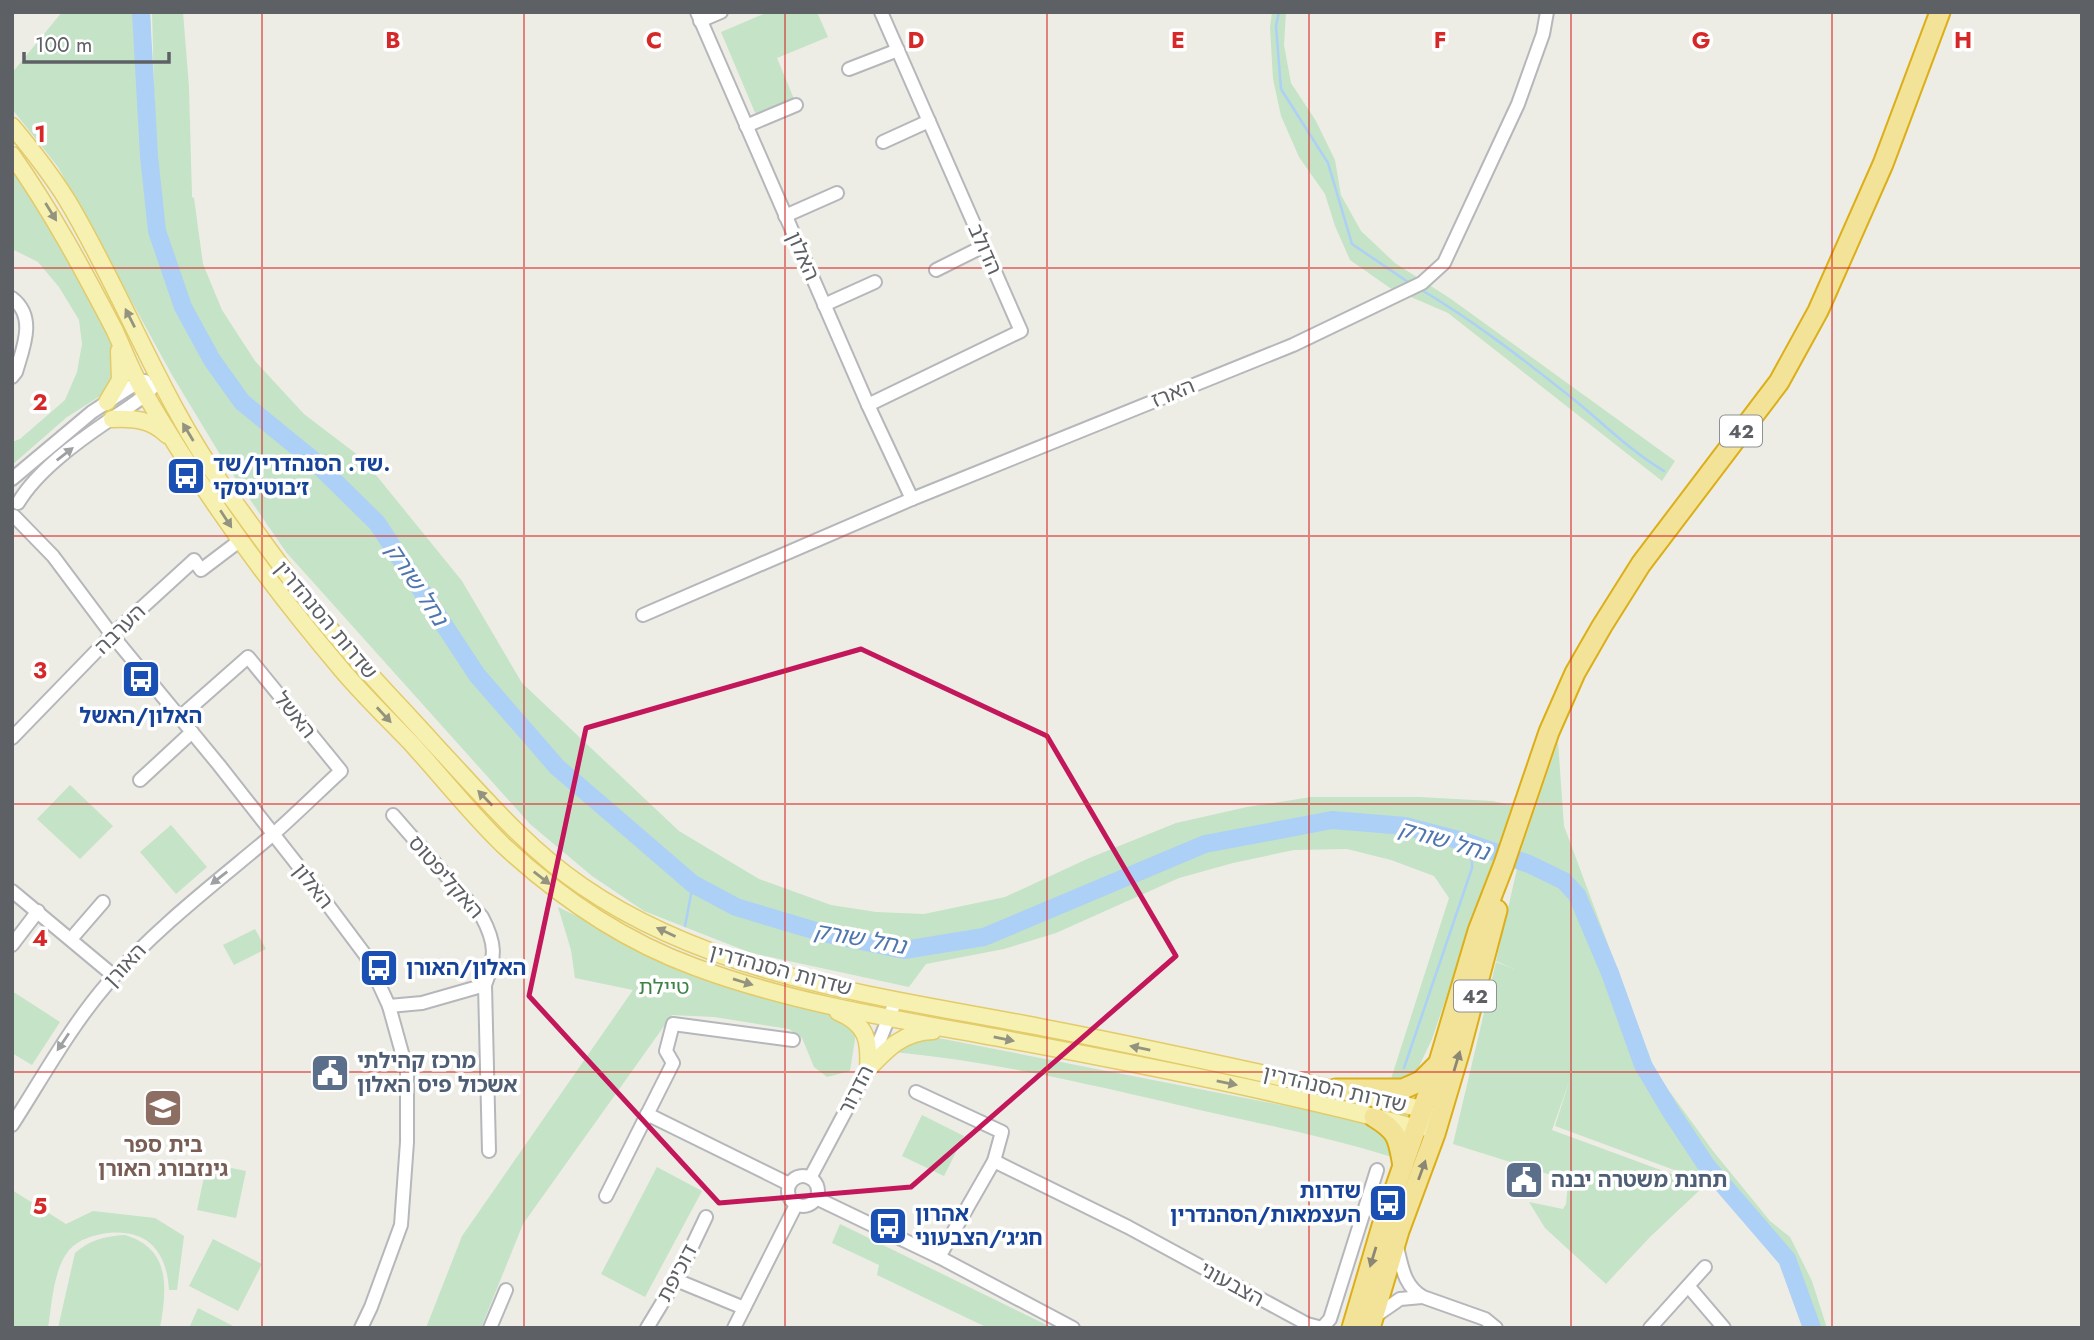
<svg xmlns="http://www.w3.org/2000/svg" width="2094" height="1340" font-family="Jost,'Noto Sans Hebrew',sans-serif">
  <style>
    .green { fill: #c4e3c7 }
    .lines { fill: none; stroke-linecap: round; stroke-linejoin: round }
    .stream { stroke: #add0f6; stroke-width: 2.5 }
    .river { stroke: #add0f6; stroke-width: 18 }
    .minor-casing { stroke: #b5b7bb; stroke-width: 16 }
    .major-casing { stroke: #e3cb69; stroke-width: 19 }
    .highway-casing { stroke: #dcae17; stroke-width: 23 }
    .minor { stroke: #fff; stroke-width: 12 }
    .major { stroke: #f7f1b1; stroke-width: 16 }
    .highway { stroke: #f2e398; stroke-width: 19 }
    .oneway { fill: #93937f }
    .oneway2 { fill: #9ea0a2 }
    .oneway3 { fill: #8a8774 }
    .marked { fill: none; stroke: #c2185b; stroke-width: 5; stroke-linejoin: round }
    .grid { fill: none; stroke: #d62828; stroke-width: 2; stroke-opacity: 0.55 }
    .labels { text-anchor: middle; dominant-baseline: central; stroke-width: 7; stroke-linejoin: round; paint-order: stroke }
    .shield { fill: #fff; stroke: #8e9092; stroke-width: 2 }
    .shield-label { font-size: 19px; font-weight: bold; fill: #5d6064 }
    .street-label { font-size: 21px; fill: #5d6064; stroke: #fff }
    .transit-label { font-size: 21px; font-weight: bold; fill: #164399; stroke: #fff; text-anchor: start }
    .park-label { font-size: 21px; fill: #3e8247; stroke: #fff }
    .service-label { font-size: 21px; font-weight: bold; fill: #4e5e75; stroke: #fff; text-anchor: start }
    .education-label { font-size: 21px; font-weight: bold; fill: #785e54; stroke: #fff }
    .water-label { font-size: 23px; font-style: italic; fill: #4f76af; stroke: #fff }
    .grid-label { font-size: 23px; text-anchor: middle; font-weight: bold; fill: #d62828; stroke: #fff; stroke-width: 7; stroke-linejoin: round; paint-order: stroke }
  </style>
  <rect width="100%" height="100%" fill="#eeede5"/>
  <g class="green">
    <path d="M62,12H150L154,156L156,162L152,12H183L189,87L192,197L194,198L203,264L222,310L255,361L304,414L363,459L462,581L522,683L679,831L759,879L831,905L876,912L924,914L1005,897L1087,859L1176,823L1247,807L1311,797H1419L1492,801L1512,805L1432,1039L1414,1077L1390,1082L1449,898L1434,876L1391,860L1347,849L1294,850L1233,863L1179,878L1056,933L1004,949L926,964L909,987L751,953L644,911L592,876L530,824L286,552L227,466L172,375L58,167L12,109V73Z"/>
    <path d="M768,12H817L828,37L777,58L794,99L756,115L721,32Z"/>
    <path d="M1272,12H1286L1284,45L1291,83L1316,121L1335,160L1341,195L1361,231L1395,263L1451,299L1675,461L1662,481L1448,313L1390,288L1350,260L1335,226L1325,194L1299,157L1281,116L1273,79L1270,27Z"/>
    <path d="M12,164L35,193L110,337L114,367L105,393L67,417L12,465V442L20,439L65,400L77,372L82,344L79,320L59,287L38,262L12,249Z"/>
    <path d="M1558,742L1564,826L1656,1073L1713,1151L1770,1221L1790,1237L1812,1281L1827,1328H1808L1779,1242L1715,1185L1555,1126L1570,1079L1552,1130L1704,1186L1650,1237L1606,1284L1545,1228L1529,1202L1563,1209L1566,1204L1568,1183L1551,1175L1453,1144L1496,962L1514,969L1496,961L1522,847Z"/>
    <path d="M70,785L113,826L80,859L37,819Z"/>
    <path d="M171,825L207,867L176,894L140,852Z"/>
    <path d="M558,907L640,947L735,984L829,1015L856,1033L850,1071L827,1077L814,1067L802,1038L789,1029L714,1017L672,1015L523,1224L481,1328H426L462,1236L633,990L575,978L571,950Z"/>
    <path d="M255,929L266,949L234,965L223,945Z"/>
    <path d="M12,991L60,1022L32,1065L12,1053Z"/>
    <path d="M923,1035L1317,1112L1375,1126L1392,1141V1157C1330,1138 1267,1125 1204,1111C1102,1087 998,1062 894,1052Z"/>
    <path d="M922,1115L964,1136L944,1176L902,1156Z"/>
    <path d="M207,1163L246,1171L236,1218L197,1210Z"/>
    <path d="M657,1167L702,1191L645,1297L601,1274Z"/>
    <path d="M12,1190L66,1224L93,1211L155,1218L184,1236L177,1290H169C167,1252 148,1229 108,1233C94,1235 79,1239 69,1250C53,1270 52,1304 48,1328H12Z"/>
    <path d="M840,1224L1053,1328H988L877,1275L879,1265L832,1243Z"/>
    <path d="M125,1235C171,1249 167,1288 160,1328H58L75,1253C90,1240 105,1236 125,1235Z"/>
    <path d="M213,1239L262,1264L238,1311L189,1286Z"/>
    <path d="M198,1308L237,1328H189Z"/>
  </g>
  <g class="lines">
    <g class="stream">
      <path d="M1279,12L1276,26L1281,89L1328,163L1352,244L1411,284"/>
      <path d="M1420,289C1474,321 1523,359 1572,398C1602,422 1630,451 1664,471"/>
      <path d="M685,926L693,884"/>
      <path d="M1404,1068L1472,868V849L1466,842"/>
    </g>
    <path class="river" d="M141,12L149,156L157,231L183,307L212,360L242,402L313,460L377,523L477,675L557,767L693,884L736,907L823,933L904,950L984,937L1205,844L1332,820L1405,826L1466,842L1529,864L1564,881L1577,895L1610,973L1643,1065L1671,1112L1706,1165L1787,1259L1812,1328"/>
    <g class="minor-casing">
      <g id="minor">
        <path d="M697,12L868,405L912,499"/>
        <path d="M700,21L721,12"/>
        <path d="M849,69L898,50"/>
        <path d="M746,126L796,105"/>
        <path d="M883,142L929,121"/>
        <path d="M785,216L837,193"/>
        <path d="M936,270L984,246"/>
        <path d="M12,298C37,317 23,348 16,372L12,377"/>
        <path d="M824,305L875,282"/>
        <path d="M868,405L1021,331L881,12"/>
        <path d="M12,479L92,412L138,382L145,381"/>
        <path d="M18,503C37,471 77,442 108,421C127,408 145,398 159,380"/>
        <path d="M14,516L53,556L112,635L219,765L307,877L366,956L389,1006L407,1071V1142L401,1225L371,1307L361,1328"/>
        <path d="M643,615L912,499L1293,345L1422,283L1444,263L1518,104L1543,34L1547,12"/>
        <path d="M12,738L112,635L192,562L194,560L201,570L234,545"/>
        <path d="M140,780L192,732"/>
        <path d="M393,815L482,917C496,943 496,957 485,985L489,1151"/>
        <path d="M12,891L114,976"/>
        <path d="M71,939L103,902"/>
        <path d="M12,945L38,911"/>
        <path d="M389,1006L422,1003L485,985"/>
        <path d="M916,1092L1002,1132L994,1161"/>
        <path d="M647,1114L789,1184"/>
        <path d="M12,1125C43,1077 70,1027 107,984C156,928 214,884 270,837C294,816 317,793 341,771L248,657L180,717"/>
        <circle cx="803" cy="1191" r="15"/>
        <path d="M810,1178L868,1069L896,1000"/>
        <path d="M606,1196L673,1063L666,1051L673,1024L793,1040"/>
        <path d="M816,1198L939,1257L1073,1328"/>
        <path d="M1397,1247C1402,1267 1404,1286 1423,1297L1485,1319L1496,1328"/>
        <path d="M939,1257L994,1161L1128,1227L1307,1324L1322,1328L1330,1319L1377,1170"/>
        <path d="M676,1280L744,1308"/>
        <path d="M1689,1287L1724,1328"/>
        <path d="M1374,1317L1400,1299L1422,1297"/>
        <path d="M490,1328L506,1290"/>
        <path d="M647,1328L676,1280L706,1217"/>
        <path d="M734,1328L796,1205"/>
        <path d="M1650,1328L1705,1267"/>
      </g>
    </g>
    <g class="major-casing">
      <g id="major">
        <path d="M12,126C32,150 51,174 67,200C124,295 161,401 226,490C251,525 276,560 302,594C343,648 391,696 436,746C482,795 526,848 582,886C717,979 888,997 1045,1028C1171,1052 1297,1081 1423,1109L1429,1116"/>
        <path d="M12,155C52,212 82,268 114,329C123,348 130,368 141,387C199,487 267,582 342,670C363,695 388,719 411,743C442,777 470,813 503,845C558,896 624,941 695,967C797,1005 908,1021 1015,1041C1150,1066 1285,1093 1417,1128L1437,1126"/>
        <path d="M107,402L120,380L119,351"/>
        <path d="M112,419C133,418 151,419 167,435"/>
        <path d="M838,1012C866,1024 870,1039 868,1069"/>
        <path d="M868,1069C888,1048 903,1032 933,1031"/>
      </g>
    </g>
    <g class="highway-casing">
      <g id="highway">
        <path d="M1336,1089H1403L1421,1081L1436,1066"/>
        <path d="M1374,1117C1399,1132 1398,1139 1403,1166"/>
        <path d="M1352,1328L1382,1226L1439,1062L1478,931L1504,864L1549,732L1575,673L1602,626L1641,564L1779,382L1818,311L1883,164L1940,12"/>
        <path d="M1370,1328L1399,1231L1435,1134L1460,1050L1497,910"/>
      </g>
    </g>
    <use href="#minor" class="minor"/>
    <use href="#major" class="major"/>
    <use href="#highway" class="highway"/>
  </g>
  <defs><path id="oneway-solid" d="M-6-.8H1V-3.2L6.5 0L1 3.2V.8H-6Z" transform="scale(1.75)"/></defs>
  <g class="oneway">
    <use href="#oneway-solid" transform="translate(51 212) rotate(58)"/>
    <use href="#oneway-solid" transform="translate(130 318) rotate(-117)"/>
    <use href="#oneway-solid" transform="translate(188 432) rotate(-121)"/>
    <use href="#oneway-solid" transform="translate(226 519) rotate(57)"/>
    <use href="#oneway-solid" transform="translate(384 715) rotate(47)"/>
    <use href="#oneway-solid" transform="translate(485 798) rotate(-134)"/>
    <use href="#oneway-solid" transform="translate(542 878) rotate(38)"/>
    <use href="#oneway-solid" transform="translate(666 932) rotate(-155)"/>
    <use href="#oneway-solid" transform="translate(743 982) rotate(17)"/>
    <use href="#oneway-solid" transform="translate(1004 1039) rotate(11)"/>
    <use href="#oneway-solid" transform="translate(1140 1048) rotate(-168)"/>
    <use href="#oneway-solid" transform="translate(1227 1083) rotate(11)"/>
  </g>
  <g class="oneway2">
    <use href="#oneway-solid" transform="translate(65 454) rotate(-38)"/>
    <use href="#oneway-solid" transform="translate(219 878) rotate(142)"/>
    <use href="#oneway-solid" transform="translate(63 1042) rotate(124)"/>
  </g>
  <g class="oneway3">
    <use href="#oneway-solid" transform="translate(1457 1061) rotate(-73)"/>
    <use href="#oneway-solid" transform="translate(1422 1170) rotate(-70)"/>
    <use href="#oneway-solid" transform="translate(1373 1257) rotate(107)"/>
  </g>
  <path class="marked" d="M861,649L1047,736L1176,956L911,1187L719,1203L529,996L586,728Z"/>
  <path class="grid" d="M262,12V1328M524,12V1328M785,12V1328M1047,12V1328M1309,12V1328M1571,12V1328M1832,12V1328M12,268H2082M12,536H2082M12,804H2082M12,1072H2082"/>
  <defs>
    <g id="bus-square" transform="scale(2.0125)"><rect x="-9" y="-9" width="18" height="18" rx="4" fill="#1a4fb4" stroke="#fff"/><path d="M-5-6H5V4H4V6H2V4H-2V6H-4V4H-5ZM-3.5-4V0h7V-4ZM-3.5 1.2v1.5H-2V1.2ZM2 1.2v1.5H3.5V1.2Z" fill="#fff"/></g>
    <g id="civic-square" transform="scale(2.0125)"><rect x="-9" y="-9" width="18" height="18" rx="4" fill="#5c6f8a" stroke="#fff"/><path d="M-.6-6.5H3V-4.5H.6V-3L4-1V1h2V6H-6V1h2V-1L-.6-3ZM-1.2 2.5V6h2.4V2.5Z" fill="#fff"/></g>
    <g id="school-square" transform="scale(2.0125)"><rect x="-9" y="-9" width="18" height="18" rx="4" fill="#8d6e63" stroke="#fff"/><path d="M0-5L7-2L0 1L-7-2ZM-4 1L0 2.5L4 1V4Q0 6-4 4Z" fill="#fff"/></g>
  </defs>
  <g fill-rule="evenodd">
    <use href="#bus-square" x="186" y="476"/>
    <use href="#bus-square" x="141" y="679"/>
    <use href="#bus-square" x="379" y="968"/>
    <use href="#civic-square" x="330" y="1073"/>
    <use href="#school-square" x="163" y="1108"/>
    <use href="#civic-square" x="1524" y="1180"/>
    <use href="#bus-square" x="1388" y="1203"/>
    <use href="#bus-square" x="888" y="1226"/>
  </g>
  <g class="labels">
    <g class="shield">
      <rect x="1720" y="415.5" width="42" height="31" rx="5"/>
      <rect x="1454" y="980.5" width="42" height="31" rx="5"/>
    </g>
    <g class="shield-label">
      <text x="1741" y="431">42</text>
      <text x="1475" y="996">42</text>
    </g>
    <g class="street-label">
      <text transform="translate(985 249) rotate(66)">הדולב</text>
      <text transform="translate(803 256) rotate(66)">האלון</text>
      <text transform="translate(1173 393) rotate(-22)">הארז</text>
      <text transform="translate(326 620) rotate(50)">שדרות הסנהדרין</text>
      <text transform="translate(120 629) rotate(-44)">הערבה</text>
      <text transform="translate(295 715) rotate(51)">האשל</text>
      <text transform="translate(446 877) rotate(49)">האקליפטוס</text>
      <text transform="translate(313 886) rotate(52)">האלון</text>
      <text transform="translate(125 965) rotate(-47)">האורן</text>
      <text transform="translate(781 970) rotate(15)">שדרות הסנהדרין</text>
      <text transform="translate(1335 1089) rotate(13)">שדרות הסנהדרין</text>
      <text transform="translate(856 1090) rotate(-63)">הדרור</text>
      <text transform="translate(677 1273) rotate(-62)">דוכיפת</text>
      <text transform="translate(1232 1284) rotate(29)">הצבעוני</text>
    </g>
    <g class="transit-label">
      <text x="213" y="464">שד. הסנהדרין/שד.<tspan x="213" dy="24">ז׳בוטינסקי</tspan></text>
      <text x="141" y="716" text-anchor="middle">האלון/האשל</text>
      <text x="406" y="968">האלון/האורן</text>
      <text x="1361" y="1191" text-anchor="end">שדרות<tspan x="1361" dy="24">העצמאות/הסהנדרין</tspan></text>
      <text x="915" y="1214">אהרון<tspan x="915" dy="24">חג׳ג׳/הצבעוני</tspan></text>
    </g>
    <g class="park-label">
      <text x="664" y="987">טיילת</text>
    </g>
    <g class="service-label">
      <text x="357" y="1061">מרכז קהילתי<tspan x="357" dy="24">אשכול פיס האלון</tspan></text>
      <text x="1551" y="1180">תחנת משטרה יבנה</text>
    </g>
    <g class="education-label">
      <text x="163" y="1145">בית ספר<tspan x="163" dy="24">גינזבורג האורן</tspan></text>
    </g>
    <g class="water-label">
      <text transform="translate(417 584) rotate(57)">נחל שורק</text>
      <text transform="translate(1444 840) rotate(16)">נחל שורק</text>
      <text transform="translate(860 938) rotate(10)">נחל שורק</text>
    </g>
  </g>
  <g class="grid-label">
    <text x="393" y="48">B</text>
    <text x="654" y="48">C</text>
    <text x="916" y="48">D</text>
    <text x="1178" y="48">E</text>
    <text x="1440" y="48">F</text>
    <text x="1701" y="48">G</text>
    <text x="1963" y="48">H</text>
    <text x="40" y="142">1</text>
    <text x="40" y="410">2</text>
    <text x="40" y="678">3</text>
    <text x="40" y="946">4</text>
    <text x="40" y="1214">5</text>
  </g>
  <rect width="2094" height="1340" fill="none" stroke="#5d6064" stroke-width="28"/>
  <path d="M24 52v10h145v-10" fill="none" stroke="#5d6064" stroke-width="3.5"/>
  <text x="35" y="52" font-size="21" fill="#5d6064" stroke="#ffffff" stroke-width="5" paint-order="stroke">100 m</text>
</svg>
